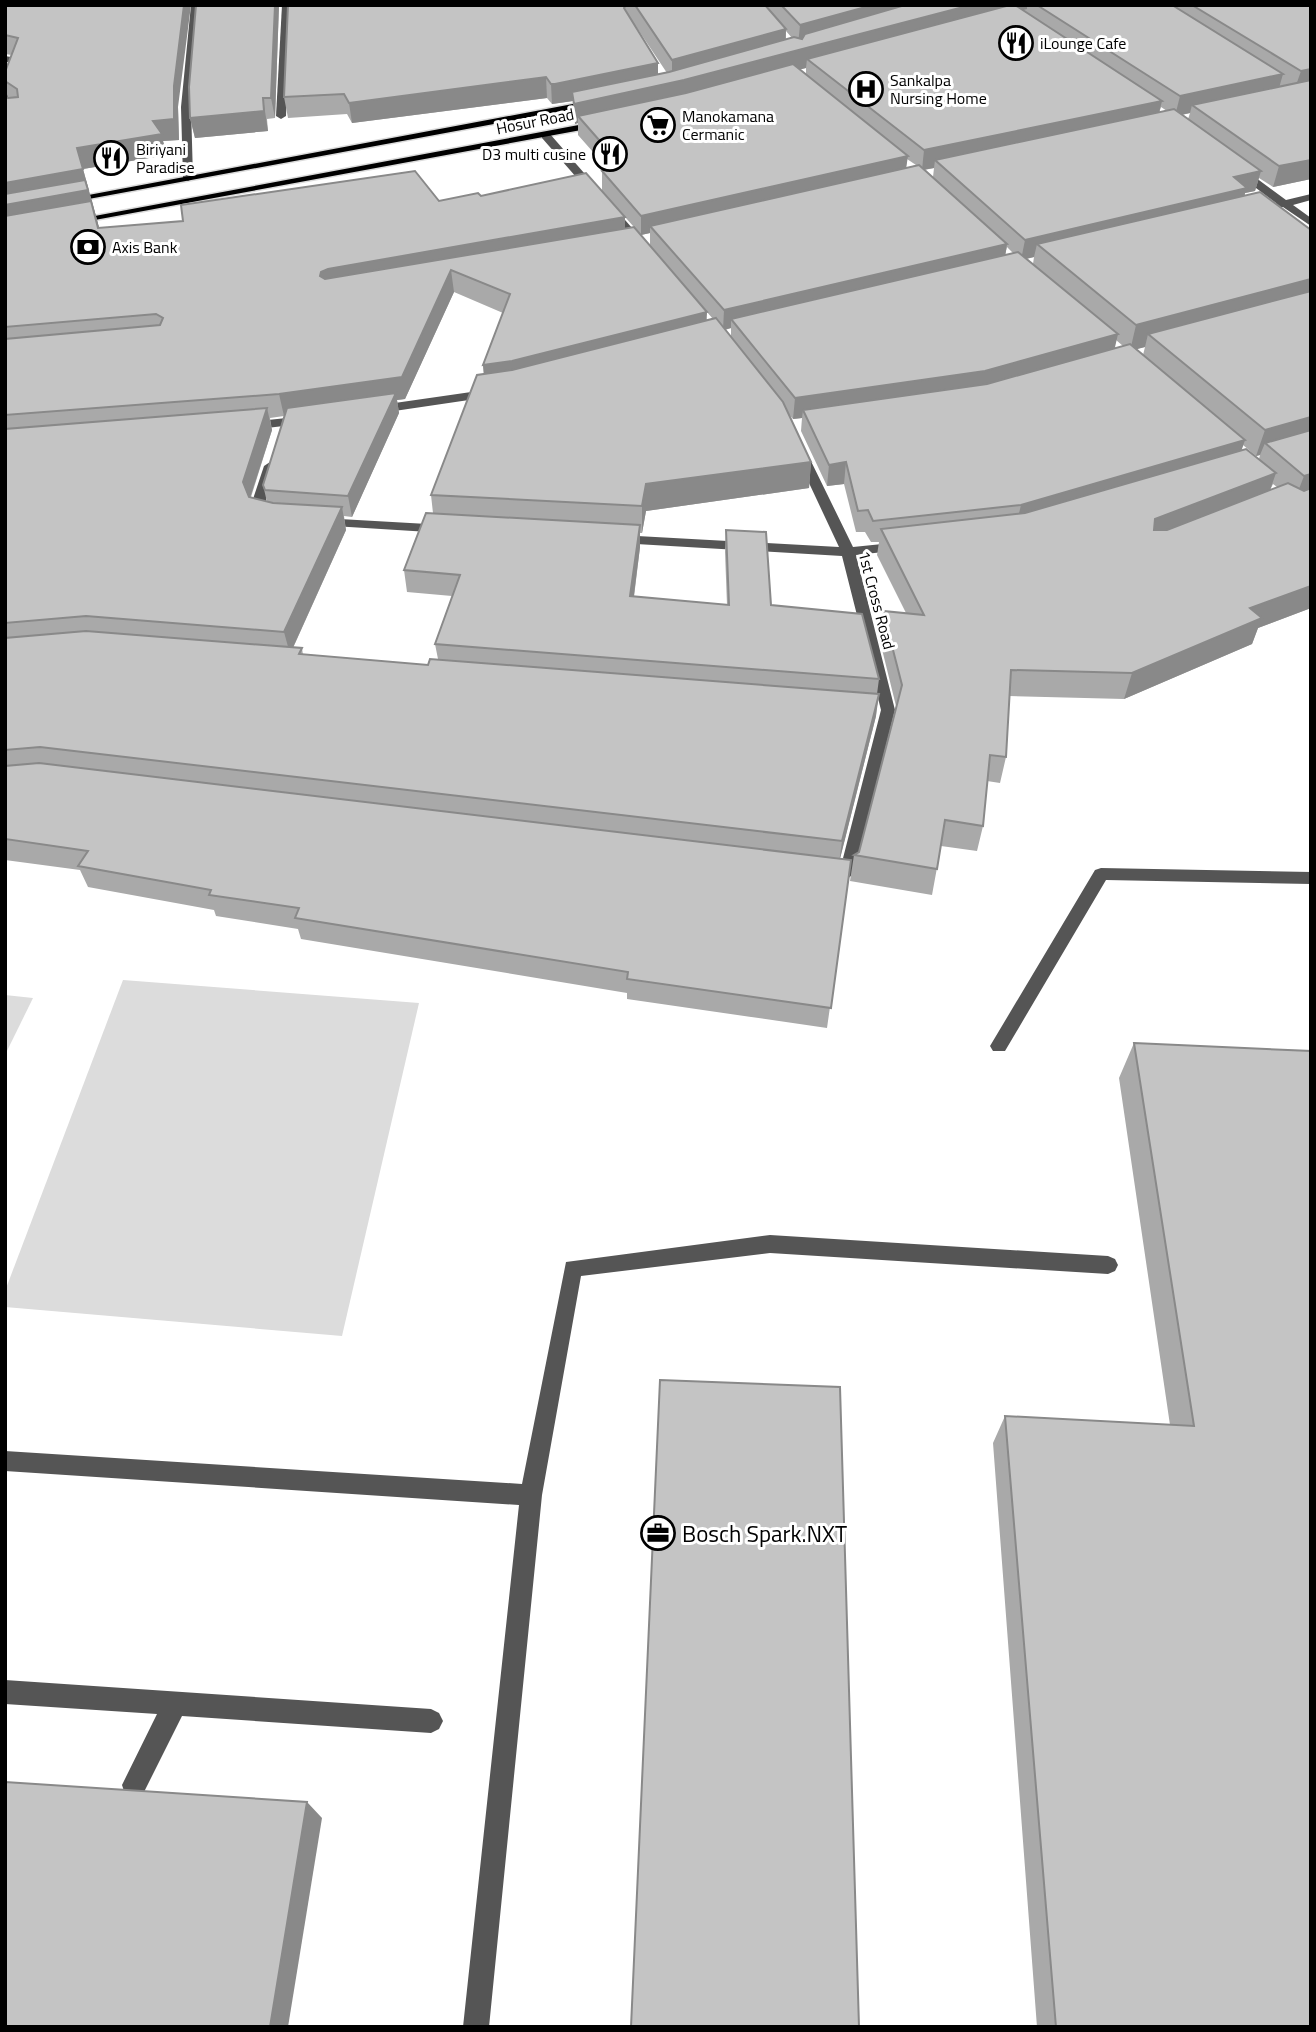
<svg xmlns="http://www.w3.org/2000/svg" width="1316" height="2032" font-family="'Titillium Web',sans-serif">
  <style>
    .green { fill: #dcdcdc }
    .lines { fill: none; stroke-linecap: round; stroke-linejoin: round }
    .major-casing { stroke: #dbdbdb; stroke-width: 3 }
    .minor { fill: #555; fill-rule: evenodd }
    .major { fill: #000; fill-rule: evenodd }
    .wall { fill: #a9a9a9; fill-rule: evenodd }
    .shaded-wall { fill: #898989 }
    .building { fill: #c4c4c4; stroke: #898989; stroke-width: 2 }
    .labels { text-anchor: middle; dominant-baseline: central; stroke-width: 6; stroke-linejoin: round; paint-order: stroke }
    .far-poi-label { font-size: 16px; fill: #000; stroke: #fff; text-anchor: start }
    .far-street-label { font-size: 16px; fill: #000; stroke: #fff }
    .near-poi-label { font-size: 23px; fill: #000; stroke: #fff; text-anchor: start }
  </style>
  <rect width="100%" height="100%" fill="#fff"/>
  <g class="green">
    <path d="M123,980L419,1003L342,1336L5,1307V1291Z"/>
    <path d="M5,995L33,998L5,1055Z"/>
  </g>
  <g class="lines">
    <g class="major-casing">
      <g id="major">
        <path d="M594,100L599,103L597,105L67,203L62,200Z"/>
        <path d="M600,121L603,122V126L73,224L68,221Z"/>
      </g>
    </g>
    <g class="minor">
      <path d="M191,5H199L191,107L193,178L188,181L183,178L181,107Z"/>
      <path d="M282,5H290L286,116L281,119L276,116Z"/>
      <path d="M5,56L22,59L10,96L5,99V81L11,62H5Z"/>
      <path d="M542,134H550L646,244V248H638L542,138Z"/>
      <path d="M1236,169H1244L1286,200L1311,194V200L1293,205L1311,218V226L1283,207L1251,213V209L1276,203L1236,173Z"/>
      <path d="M492,389L496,390V396L374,414L368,410L374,406Z"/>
      <path d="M305,416L311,420L309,423L249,430L243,426L249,422Z"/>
      <path d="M800,447L806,451L853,547L902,542L909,546L902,550L856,555L895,710L855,873L847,879L833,876L831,872L833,868L841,866L881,710L842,556L619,543L612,539L619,535L839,547L794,451Z"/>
      <path d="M270,462L276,466C271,483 258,505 274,516L267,520L257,518L251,505L264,466Z"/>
      <path d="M322,518L445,525L452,529L445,533L317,525V519Z"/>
      <path d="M1101,868L1311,872V884L1106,880L1005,1051H993L990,1046L993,1041L1095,870Z"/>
      <path d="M770,1235L1108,1256L1115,1259L1118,1265L1115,1271L1108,1274L770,1253L581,1276L542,1495L489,2027H463L519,1505L5,1471V1451L522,1484L566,1262Z"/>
      <path d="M5,1680L431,1709L439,1713L443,1721L439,1729L431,1733L182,1716L143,1794L134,1797L125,1794L122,1785L157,1714L5,1704Z"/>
    </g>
    <use href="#major" class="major"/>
  </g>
  <g class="wall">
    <path d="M5,5L178,107L179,140L163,141L167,155L83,169L99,228L439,201L481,196L625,217V229L707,320L713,319L650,246V233L641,235L602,191V171L608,169L578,135V123L575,124L573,101L552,104L547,98L352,123L347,114L288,118L284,97L288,5H1311V179L1273,187L1259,178L1255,191L1245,193V195L1311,230V608L1258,628L1252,644L1124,699L1009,696L1006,757L1000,783L987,781L983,826L977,851L941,846L932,895L850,881L854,855L859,852L896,706L879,637L883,611L906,613L877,555L879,542H871L865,532H856L844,484L827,486L801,431L802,418L793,419L787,412L811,462L809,488L646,511L642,533H640V547L634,597L727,605L725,552L726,530L771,605L879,679L877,694L876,716L840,858L851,860L827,1028L627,999V993L301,939L298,929L216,916L214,910L88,887L80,870L5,860V96L8,98L5,87V72L12,55L5,54ZM635,25L667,73L658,74ZM786,31L792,38L786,40ZM806,68V74L800,69ZM1161,107L1167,111L1159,113ZM1190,113L1188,119L1182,115ZM907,159L916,165L906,168ZM934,168L933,177L924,170ZM1007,247L1013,253L1005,255ZM1034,257L1033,264L1026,259ZM454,292L503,313L483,365L484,374L431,495L433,513L404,570L407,592L452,596L435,644L438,659L428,665L303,655L302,648H293L346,530L344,516L352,517L399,413L397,400L405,399ZM731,328V337L725,330ZM1116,340L1123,346L1114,348ZM1145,347L1143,355L1136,349ZM284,416L263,485L267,502L251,497L272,430L270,418ZM1243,445L1256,456L1260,455L1259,459L1241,450ZM1273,484L1277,487L1270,490Z"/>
    <path d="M279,5L275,118L267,119L268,131L195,138L190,118Z"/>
    <path d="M1134,1043L1311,2027H1037L993,1443L1005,1416L1170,1425L1119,1078Z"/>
  </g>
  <g class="shaded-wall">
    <path d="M184,5H191L178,107L179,140L163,141L167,155L83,169L105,249L5,227V183L77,148L174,86Z"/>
    <path d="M275,5H279L275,118L271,98Z"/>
    <path d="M873,5H942L798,45L800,25Z"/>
    <path d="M971,5H1027V9L815,66L807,59L806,68L683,100L578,116V123L575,124L574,104Z"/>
    <path d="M786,29L785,49L672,80V60Z"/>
    <path d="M658,63V83L572,92L573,101L552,104L551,84Z"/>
    <path d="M1311,69V88L1294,91L1301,71Z"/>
    <path d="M1283,74L1277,95L1192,105L1190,113L1175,116L1180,96Z"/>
    <path d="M546,77L547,98L352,123L349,103Z"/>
    <path d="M263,98L268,131L195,138L190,118Z"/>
    <path d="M1162,101L1157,121L935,160L934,168L922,170L924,150Z"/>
    <path d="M908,156L905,175L650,226V233L641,235V216Z"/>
    <path d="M1311,160V179L1273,187L1279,166Z"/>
    <path d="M1261,171L1255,191L1245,193L1241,207L1037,244L1034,257L1021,260L1025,240L1234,177Z"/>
    <path d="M625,217V238L332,290L320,276L321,272L328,269Z"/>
    <path d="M1007,244L1004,264L731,319V328L723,330L724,310Z"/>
    <path d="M451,270L454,292L405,399L397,400L399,413L352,517L348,496L393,401L284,416L279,394Z"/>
    <path d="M1311,279V302L1148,334L1145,347L1130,351L1136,325Z"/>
    <path d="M707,312L706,334L485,388L483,365Z"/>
    <path d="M1118,334L1113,356L981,392L803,410L802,418L793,419L795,398Z"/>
    <path d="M267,408L272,430L248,504L243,482Z"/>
    <path d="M1311,417V440L1265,443L1260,455L1256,456L1265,430Z"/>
    <path d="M1245,440L1238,461L1016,526L1021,505Z"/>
    <path d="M811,462L809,488L646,511L642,533V506L646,484Z"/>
    <path d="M846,462L844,484L827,486L829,465Z"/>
    <path d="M1276,473L1267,499L1147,546L1155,519Z"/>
    <path d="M1311,474V496L1294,502L1304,476Z"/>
    <path d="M342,507L346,530L290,654L284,632Z"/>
    <path d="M640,525V547L631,618L630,596Z"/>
    <path d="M1311,586V608L1258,628L1252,644L1124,699L1132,673L1250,608Z"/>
    <path d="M879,694L876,716L839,863L842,841Z"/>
    <path d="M307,1802L322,1818L288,2027H270Z"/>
  </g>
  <g class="building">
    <path d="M5,5H184L174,86V119L153,121L162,134L77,148L83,169L5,183V96L8,98L18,97L17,89L5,81V72L18,38L5,35Z"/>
    <path d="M196,5H275L271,98H263L264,111L190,118L189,87Z"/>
    <path d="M288,5H626L624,8L658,63L555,84H551L546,77L349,103L344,94L284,97Z"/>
    <path d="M635,5H765L786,29L672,60Z"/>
    <path d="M781,5H873L800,25Z"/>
    <path d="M905,5H971L684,80L574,104L572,92L669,72L794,37L802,39L805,34Z"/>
    <path d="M1010,5H1015L1162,101L924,150L807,59Z"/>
    <path d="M1037,5H1172L1283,74L1180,96Z"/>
    <path d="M1192,5H1311V69L1301,71Z"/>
    <path d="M793,64L908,156L641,216L602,171L621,165L578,116L686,93Z"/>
    <path d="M1311,80V160L1279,166L1192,105Z"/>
    <path d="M1174,109L1261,171L1234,177L1247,188L1025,240L935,160Z"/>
    <path d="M919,165L1007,244L724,310L650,226Z"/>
    <path d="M415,171L439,201L478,193L481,196L586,173L625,217L328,269L321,272L320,276L325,279L634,227L707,312L512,361L483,365L510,294L451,270L402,377L279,394L5,415V339L160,325L163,318L156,314L5,327V216L91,201L98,228L183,221L181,205Z"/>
    <path d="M85,180L88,190L5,205V194Z"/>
    <path d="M1260,192L1311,230V279L1136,325L1037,244Z"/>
    <path d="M1018,252L1118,334L985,371L795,398L731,319Z"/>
    <path d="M1311,291V417L1265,430L1148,334Z"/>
    <path d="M716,318L783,402L811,462L646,484L642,506L431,495L477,375L512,370Z"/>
    <path d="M1130,344L1245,440L1021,505L873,521L868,510L858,511L846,462L829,465L803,410L987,384Z"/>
    <path d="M396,393L348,496L265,490L263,485L287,408Z"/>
    <path d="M267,408L243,482L249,497L273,503L342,507L284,632L86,616L5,623V429Z"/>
    <path d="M1311,430V474L1304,476L1265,443Z"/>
    <path d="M1246,449L1276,473L1155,519L1154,530H1167L1288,483L1304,491L1311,488V586L1250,608L1262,618L1132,673L1011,670L1006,757L990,755L983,826L945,820L937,869L854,855L859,852L902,685L883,611L924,615L881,529L1025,513Z"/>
    <path d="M426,513L640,525L630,596L729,605L726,530L766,532L771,605L862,614L879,679L435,644L460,575L404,570Z"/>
    <path d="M86,631L302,648L299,654L428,665L430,659L879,694L842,841L40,747L5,750V638Z"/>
    <path d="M39,763L851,860L831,1008L627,979L628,972L295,918L299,908L209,895L211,890L78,866L88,851L5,839V766Z"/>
    <path d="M1134,1043L1311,1051V2027H1056L1005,1416L1194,1426Z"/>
    <path d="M660,1380L840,1387L859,2027H631Z"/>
    <path d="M5,1782L307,1802L270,2027H5Z"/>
  </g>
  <defs>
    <g id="restaurant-ring" transform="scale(1.75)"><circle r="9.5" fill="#fff" stroke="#000" stroke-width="1.5"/><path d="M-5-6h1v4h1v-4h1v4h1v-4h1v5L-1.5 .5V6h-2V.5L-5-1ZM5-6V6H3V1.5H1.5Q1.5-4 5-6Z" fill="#000"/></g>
    <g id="hospital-ring" transform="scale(1.75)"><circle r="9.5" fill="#fff" stroke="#000" stroke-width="1.5"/><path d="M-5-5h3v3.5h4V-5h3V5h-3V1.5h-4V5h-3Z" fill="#000"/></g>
    <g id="supermarket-ring" transform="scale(1.75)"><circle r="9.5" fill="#fff" stroke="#000" stroke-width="1.5"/><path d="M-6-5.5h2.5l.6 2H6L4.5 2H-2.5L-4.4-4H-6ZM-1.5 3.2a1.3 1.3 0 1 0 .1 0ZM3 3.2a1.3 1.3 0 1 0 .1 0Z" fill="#000"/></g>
    <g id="bank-ring" transform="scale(1.75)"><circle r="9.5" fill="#fff" stroke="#000" stroke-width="1.5"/><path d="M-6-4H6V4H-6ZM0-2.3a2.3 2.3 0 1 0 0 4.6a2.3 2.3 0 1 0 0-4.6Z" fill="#000"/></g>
    <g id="office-ring" transform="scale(1.75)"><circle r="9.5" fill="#fff" stroke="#000" stroke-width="1.5"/><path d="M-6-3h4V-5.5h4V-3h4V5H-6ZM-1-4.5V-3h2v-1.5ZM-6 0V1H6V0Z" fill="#000"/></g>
  </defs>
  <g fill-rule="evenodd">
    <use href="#restaurant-ring" x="1016" y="43"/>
    <use href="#hospital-ring" x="866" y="89"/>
    <use href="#supermarket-ring" x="658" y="125"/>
    <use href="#restaurant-ring" x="610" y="154"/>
    <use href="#restaurant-ring" x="111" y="158"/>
    <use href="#bank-ring" x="88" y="247"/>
    <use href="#office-ring" x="658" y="1533"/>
  </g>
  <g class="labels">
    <g class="far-poi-label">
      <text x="1040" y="43">iLounge Cafe</text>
      <text x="890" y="80">Sankalpa<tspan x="890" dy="18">Nursing Home</tspan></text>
      <text x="682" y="116">Manokamana<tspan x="682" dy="18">Cermanic</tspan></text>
      <text x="136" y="149">Biriyani<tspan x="136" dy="18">Paradise</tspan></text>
      <text x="586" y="154" text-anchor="end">D3 multi cusine</text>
      <text x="112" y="247">Axis Bank</text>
    </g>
    <g class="far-street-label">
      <text transform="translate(535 121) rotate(-11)">Hosur Road</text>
      <text transform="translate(877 600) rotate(75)">1st Cross Road</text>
    </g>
    <g class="near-poi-label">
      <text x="682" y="1533">Bosch Spark.NXT</text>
    </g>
  </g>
  <rect width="1316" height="2032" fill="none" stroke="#000000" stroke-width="14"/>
</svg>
